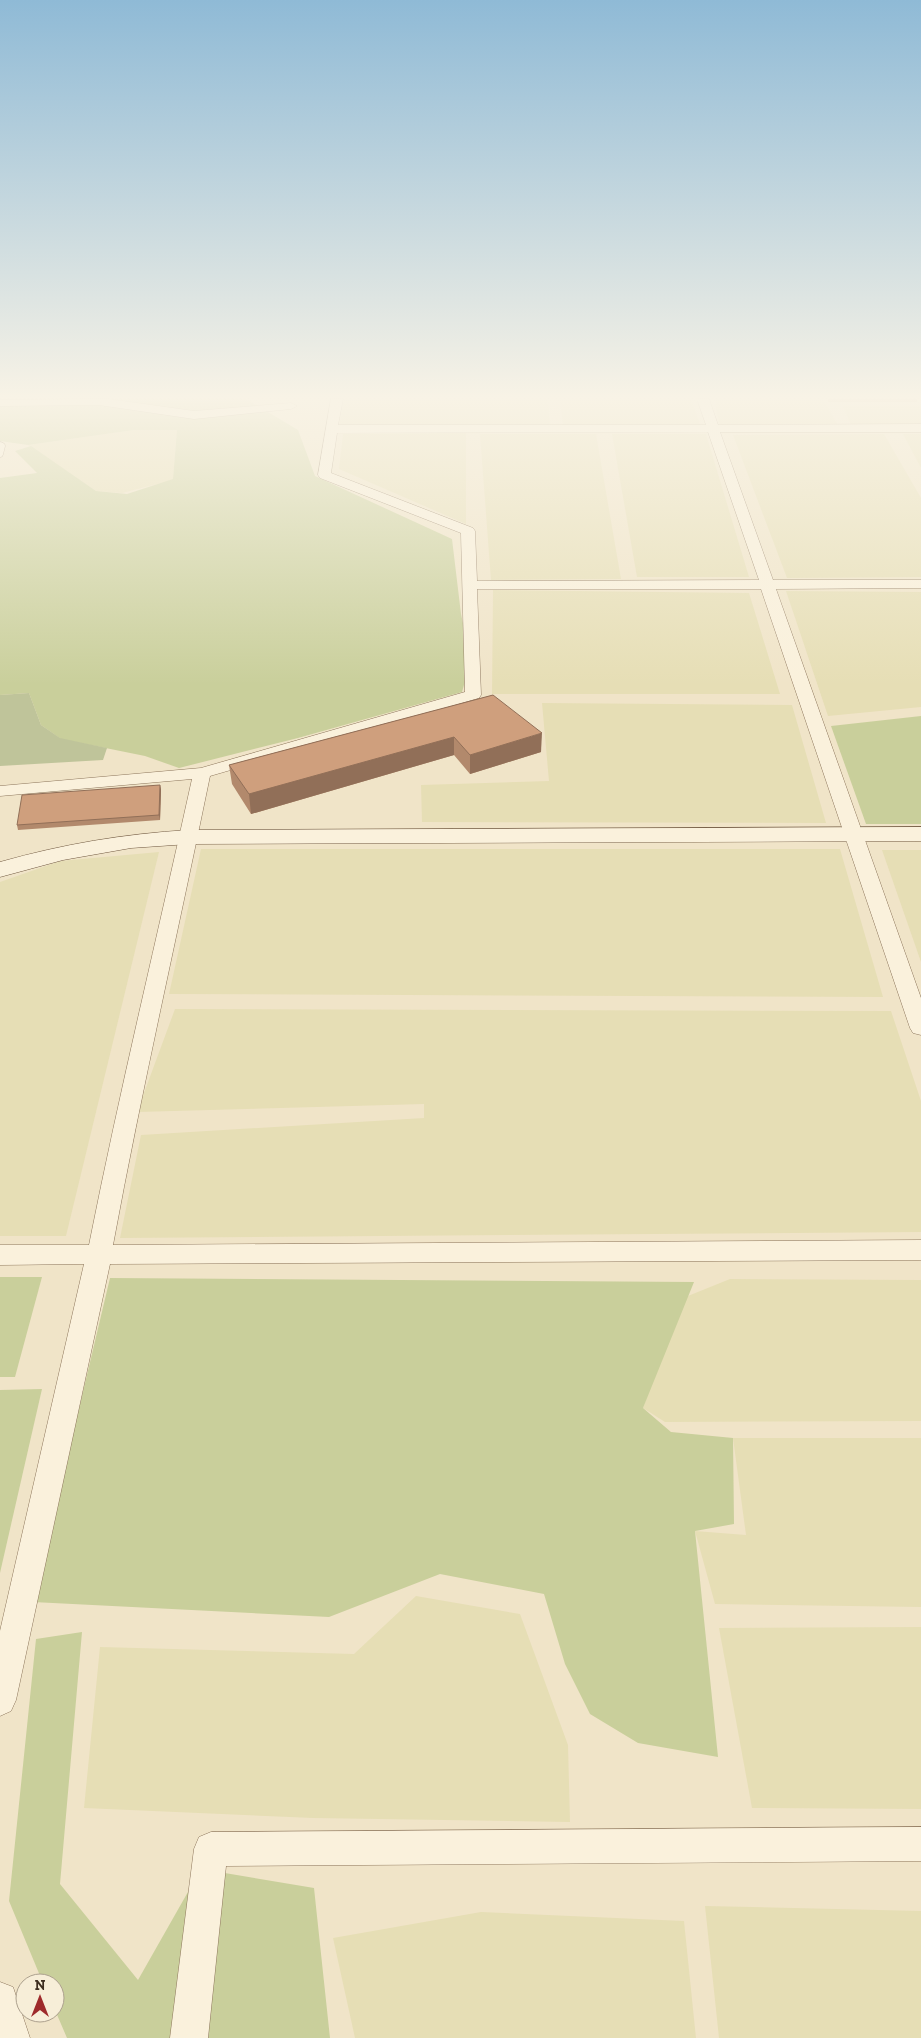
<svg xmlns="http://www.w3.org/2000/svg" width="921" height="2038" font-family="'Zilla Slab',serif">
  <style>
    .farmland { fill: #e6deb5 }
    .green { fill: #c9cf9b }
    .cemetery { fill: #bfc49a }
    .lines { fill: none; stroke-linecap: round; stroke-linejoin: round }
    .lane-casing { stroke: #8d765c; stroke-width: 7 }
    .street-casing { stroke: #8d765c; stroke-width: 1 }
    .secondary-casing { stroke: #6f573f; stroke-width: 1 }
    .lane { stroke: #faf1dc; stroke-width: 6 }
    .street { fill: #faf1dc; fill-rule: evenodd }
    .secondary { fill: #faf1dc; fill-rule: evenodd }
    .wall { fill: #b2896c }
    .shaded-wall { fill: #916f58 }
    .building { fill: #cf9f7d; stroke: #916f58 }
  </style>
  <rect width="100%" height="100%" fill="#f0e4c8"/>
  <g class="farmland">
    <path d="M344,399H548L550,426H339Z"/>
    <path d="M560,399H691L701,427H563Z"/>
    <path d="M714,399H823L839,427L720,426Z"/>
    <path d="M843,406H921V425H851Z"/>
    <path d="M134,430H177L173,480L122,493L96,491L28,445Z"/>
    <path d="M466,433V524L339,469L343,434Z"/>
    <path d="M480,434H596L621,579L491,580Z"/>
    <path d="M612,434H706L749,577H637Z"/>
    <path d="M884,434L921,498V577L787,578L733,435Z"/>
    <path d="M903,434H921V468Z"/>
    <path d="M493,590L749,593L780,694H492Z"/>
    <path d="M786,591L921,592V707L828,716Z"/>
    <path d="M542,703L792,705L826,823L422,822L421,785L549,781Z"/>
    <path d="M201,849H840L883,997L169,994Z"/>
    <path d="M882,850H921V962Z"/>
    <path d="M159,852L66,1236H0V882L60,861Z"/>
    <path d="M175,1009L891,1011L921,1101V1232L120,1238L141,1135L424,1118V1104L137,1112Z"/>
    <path d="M730,1279L921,1280V1421L665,1422L643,1408L683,1298Z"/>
    <path d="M733,1438H921V1607L715,1604L695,1531L746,1535Z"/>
    <path d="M416,1596L520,1614L568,1745L570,1822L313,1818L84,1808L100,1647L354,1654Z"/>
    <path d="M921,1627V1809L752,1808L719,1628Z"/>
    <path d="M705,1906L921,1911V2038H719Z"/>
    <path d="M481,1912L684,1921L696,2038H355L333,1938Z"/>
  </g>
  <g class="green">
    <path d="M0,399H246L298,430L315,476L452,539L461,614L471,660L462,692L298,738L179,768L145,756L61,739L41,725L29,693L0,695V478L37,473L15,451L31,446L96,491L127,494L173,479L177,430H134L28,445L0,441Z"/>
    <path d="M921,716V824H866L831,726Z"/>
    <path d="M0,1277H42L15,1377H0Z"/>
    <path d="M110,1278L694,1282L643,1408L671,1432L733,1438L734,1524L695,1531L718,1757L638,1743L590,1714L565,1664L544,1594L440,1574L329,1617L33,1602Z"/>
    <path d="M42,1389L0,1573V1390Z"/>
    <path d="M82,1632L60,1884L138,1980L201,1869L314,1888L330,2038H67L55,2010V1983H43L9,1901L36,1639Z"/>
  </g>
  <path class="cemetery" d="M29,693L41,725L60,738L107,748L103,760L0,766V695Z"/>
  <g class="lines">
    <g class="lane-casing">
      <path id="lane" d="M0,445L2,446L0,454"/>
    </g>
    <g class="street-casing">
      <g id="street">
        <path d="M108,399L194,411L291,403L297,406L291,409L194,419L99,405L0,406V400Z"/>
        <path d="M331,399H343L338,425H706L697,399H709L718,425L921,424V432H720L773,580H921V588L776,589L921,998V1035L913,1033L910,1028L761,589H477L481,695L479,698L210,776C178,932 142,1088 113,1245L921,1240V1260L110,1264L16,1700L11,1711L0,1716V1631L84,1264L0,1265V1245H89C120,1089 158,934 192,779L0,796V786L201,768L465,692L461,533L320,478L318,475ZM708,432L759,580L477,581L475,531L473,528L331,473L337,433Z"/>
        <path d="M921,1827V1861L226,1866L208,2038H170L194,1849L199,1837L211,1832Z"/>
        <path d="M0,1982L13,1987L30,2038H0Z"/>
      </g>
    </g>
    <g class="secondary-casing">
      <path id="secondary" d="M921,827V841L189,844L131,848L63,860L0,877V862C64,844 123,834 189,830Z"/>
    </g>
    <use href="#lane" class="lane"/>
    <use href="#street" class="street"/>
    <use href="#secondary" class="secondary"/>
  </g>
  <g class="wall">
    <rect x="828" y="399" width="89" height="3"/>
    <path d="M493,695L541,752L470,774L454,755L251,814L232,784L229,765Z"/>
    <path d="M160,785L161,790L160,820L18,830L17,825Z"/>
  </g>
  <g class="shaded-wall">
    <path d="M542,733L541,752L470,774V755Z"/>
    <path d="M454,737V755L251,814L249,794Z"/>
    <path d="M160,785L161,790L160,820L159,815Z"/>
  </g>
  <g class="building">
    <path d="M493,695L542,733L470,755L454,737L249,794L229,765Z"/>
    <path d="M160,785L159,815L17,825L22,795Z"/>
  </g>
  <linearGradient id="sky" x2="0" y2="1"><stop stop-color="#8fbad6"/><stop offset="0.58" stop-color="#f8f3e6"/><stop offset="1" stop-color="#f8f3e6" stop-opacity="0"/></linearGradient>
  <rect width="921" height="685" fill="url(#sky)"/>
  <g transform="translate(40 1998)"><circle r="24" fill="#f7eed8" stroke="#ada18e"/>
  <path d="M0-4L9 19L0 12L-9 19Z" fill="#9e2a2b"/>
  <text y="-8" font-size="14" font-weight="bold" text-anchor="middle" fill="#3d2e20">N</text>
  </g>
</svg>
